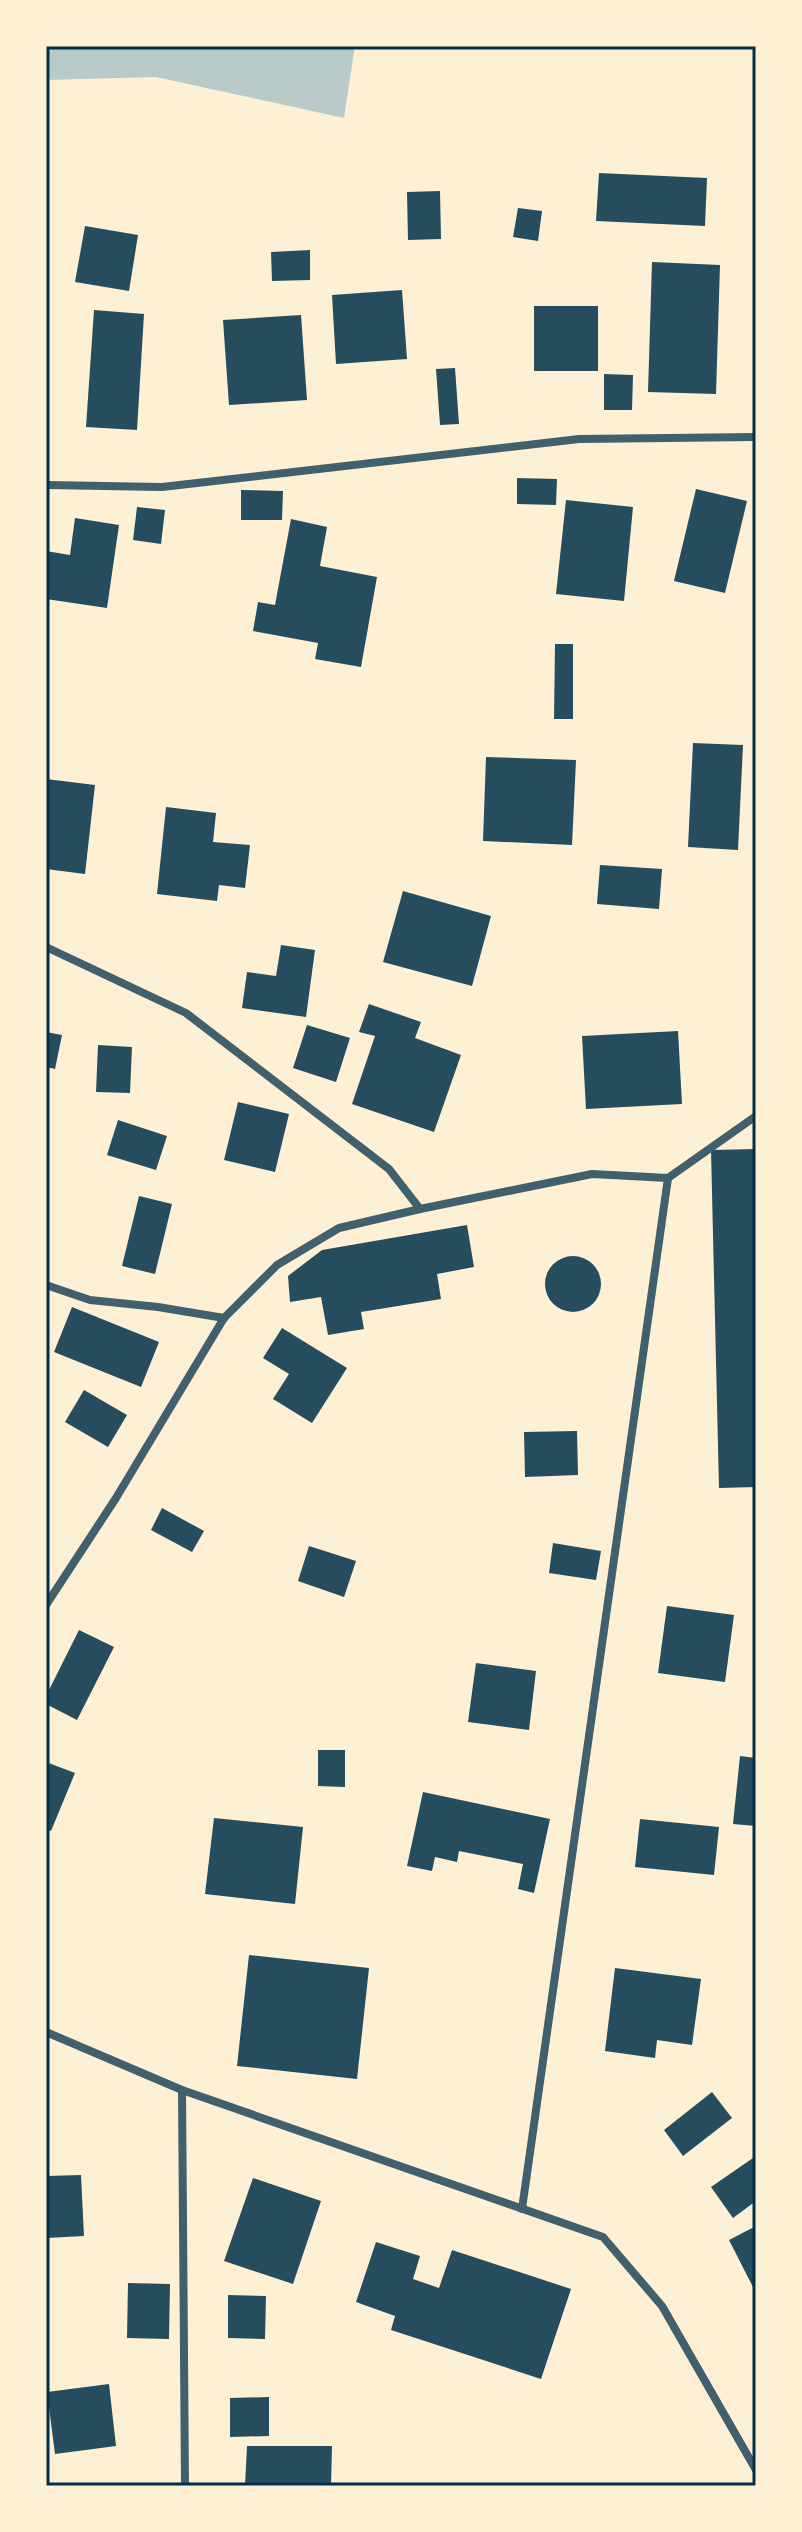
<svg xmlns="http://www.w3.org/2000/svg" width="802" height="2532" font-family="Mulish,sans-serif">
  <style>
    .green { fill: #b9caca }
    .building { fill: #264d5e }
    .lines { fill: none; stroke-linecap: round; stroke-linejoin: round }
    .minor { stroke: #3f606c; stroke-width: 8 }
    .neatline { fill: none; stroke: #003049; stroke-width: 3 }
  </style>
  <rect width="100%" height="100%" fill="#fdf0d5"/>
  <path class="green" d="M46,46H355L344,118L156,77L46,80Z"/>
  <g class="building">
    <path d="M599,173L707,178L705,226L596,221Z"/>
    <path d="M440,191L441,239L408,240L407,192Z"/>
    <path d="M518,208L542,211L538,241L513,237Z"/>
    <path d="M85,226L138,235L129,291L75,282Z"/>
    <path d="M310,250V280L272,281L271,252Z"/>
    <path d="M652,262L720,265L716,394L648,392Z"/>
    <path d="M402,290L407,359L336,364L332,295Z"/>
    <rect x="534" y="306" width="64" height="65"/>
    <path d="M94,310L144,314L137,430L86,427Z"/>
    <path d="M301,315L307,400L229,405L223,320Z"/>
    <path d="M455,368L459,424L440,425L436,369Z"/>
    <path d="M604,374L633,375L632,410H604Z"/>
    <path d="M517,478L557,479L556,505L517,504Z"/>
    <path d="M696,489L747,501L725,593L674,581Z"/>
    <path d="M241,490L283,491L282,520H241Z"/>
    <path d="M566,500L633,507L624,601L556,594Z"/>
    <path d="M137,507L165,510L161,544L133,540Z"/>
    <path d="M75,518L119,525L107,608L46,599V551L70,555Z"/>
    <path d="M291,519L327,527L320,566L377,577L361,667L315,659L318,643L253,631L258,602L275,605Z"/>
    <path d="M555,644H573V719H554Z"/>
    <path d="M693,743L743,745L738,850L688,847Z"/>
    <path d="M486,757L576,760L572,845L483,841Z"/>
    <path d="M46,779L95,785L85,874L46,869Z"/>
    <path d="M166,807L216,813L213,842L250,845L245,888L219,885L217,901L157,894Z"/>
    <path d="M600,865L662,869L659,909L597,904Z"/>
    <path d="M403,891L491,916L472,986L383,962Z"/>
    <path d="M281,945L315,950L306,1017L242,1008L247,972L276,976Z"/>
    <path d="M369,1004L421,1022L415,1038L461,1055L434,1132L352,1104L375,1036L359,1032Z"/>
    <path d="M307,1025L350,1038L336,1082L293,1068Z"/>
    <path d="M678,1031L682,1104L586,1109L582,1036Z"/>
    <path d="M46,1032L62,1035L55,1069L46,1067Z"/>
    <path d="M98,1045L132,1047L130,1093L96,1092Z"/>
    <path d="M238,1102L289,1114L275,1172L224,1160Z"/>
    <path d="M118,1120L167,1136L156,1170L107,1155Z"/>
    <path d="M756,1149V1487L719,1488L711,1150Z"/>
    <path d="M139,1196L172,1204L155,1274L122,1266Z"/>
    <path d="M467,1225L474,1267L437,1274L441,1299L361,1312L364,1329L328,1335L321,1297L290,1302L288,1276L322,1250Z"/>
    <circle cx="573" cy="1284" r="28"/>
    <path d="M72,1307L159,1342L141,1387L54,1352Z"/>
    <path d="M282,1328L347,1368L312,1423L273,1399L289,1374L263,1358Z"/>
    <path d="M84,1390L127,1415L108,1447L65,1422Z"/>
    <path d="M577,1431L578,1475L525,1477L524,1432Z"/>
    <path d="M162,1508L204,1531L192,1552L151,1530Z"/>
    <path d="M553,1543L601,1551L596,1580L549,1573Z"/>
    <path d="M309,1546L356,1561L344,1597L298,1581Z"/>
    <path d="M667,1606L734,1615L725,1682L658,1673Z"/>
    <path d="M79,1630L114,1647L77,1720L46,1704V1696Z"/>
    <path d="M476,1663L536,1671L529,1730L468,1722Z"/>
    <path d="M318,1750H345V1787L318,1786Z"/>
    <path d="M740,1756L756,1758V1826L733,1824Z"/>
    <path d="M46,1762L75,1773L51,1831L46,1829Z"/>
    <path d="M423,1792L550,1819L534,1893L518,1889L523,1864L459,1851L457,1862L435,1857L432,1871L407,1866Z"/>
    <path d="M214,1818L303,1827L295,1904L205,1894Z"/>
    <path d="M640,1819L719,1827L714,1875L635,1867Z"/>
    <path d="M249,1955L369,1968L357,2079L237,2066Z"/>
    <path d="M615,1968L701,1979L692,2045L657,2040L655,2058L605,2051Z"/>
    <path d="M712,2092L732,2118L683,2156L664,2130Z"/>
    <path d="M753,2158L756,2162V2201L733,2218L711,2187Z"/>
    <path d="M81,2175L84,2236L46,2238V2176Z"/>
    <path d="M253,2178L321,2201L293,2284L224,2261Z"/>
    <path d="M756,2226V2293L729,2240Z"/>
    <path d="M376,2242L420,2256L413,2279L439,2288L452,2250L571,2289L541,2379L391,2330L395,2316L356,2302Z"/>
    <path d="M128,2283L170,2284L169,2339L127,2338Z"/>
    <path d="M228,2295L266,2296L265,2339L228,2338Z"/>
    <path d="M109,2384L116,2446L55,2454L47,2392Z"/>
    <path d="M269,2397V2436L230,2437V2398Z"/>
    <path d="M247,2446H332L331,2486H245Z"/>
  </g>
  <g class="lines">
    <g class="minor">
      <path d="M46,485L162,487L579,439L756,437"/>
      <path d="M46,947L186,1013L389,1169L420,1209"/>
      <path d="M46,1285L90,1300L158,1307L224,1318"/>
      <path d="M46,1605L116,1498L224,1318L277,1265L339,1228L420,1209L592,1174L668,1178L756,1116"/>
      <path d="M46,2032L182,2090L603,2237L662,2306L756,2470"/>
      <path d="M182,2090L185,2486"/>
      <path d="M522,2209L668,1178"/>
    </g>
  </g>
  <rect width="802" height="2532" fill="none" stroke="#fdf0d5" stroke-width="96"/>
  <rect x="48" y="48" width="706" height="2436" class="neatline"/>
</svg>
